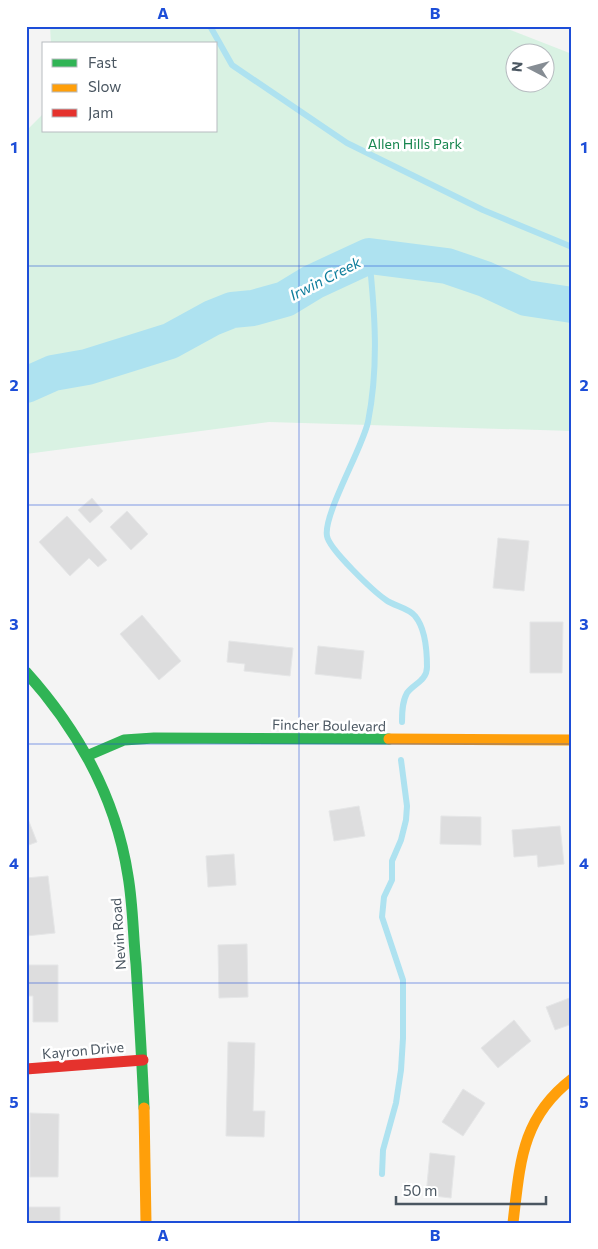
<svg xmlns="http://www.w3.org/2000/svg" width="598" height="1249" font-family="Commissioner,sans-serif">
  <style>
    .green { fill: #d9f2e3; fill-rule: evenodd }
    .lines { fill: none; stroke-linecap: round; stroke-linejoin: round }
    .stream { stroke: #aee2f0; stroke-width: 6 }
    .river { stroke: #aee2f0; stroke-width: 36 }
    .building { fill: #ddddde; stroke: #e5e6e7 }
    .fast { stroke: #30b455; stroke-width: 11 }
    .slow { stroke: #ff9f0a; stroke-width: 11 }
    .jam { stroke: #e5322d; stroke-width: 11 }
    .grid { fill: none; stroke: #1d4ed8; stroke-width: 1; stroke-opacity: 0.55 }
    .labels { text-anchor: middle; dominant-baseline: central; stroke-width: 5; stroke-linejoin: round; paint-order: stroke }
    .park-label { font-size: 14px; fill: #17864f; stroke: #fff }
    .street-label { font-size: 14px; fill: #4a5661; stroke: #fff }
    .water-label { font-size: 15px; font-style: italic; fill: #0c7c9b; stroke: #fff }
    .neatline { fill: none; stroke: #1d4ed8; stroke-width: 2 }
    .grid-label { font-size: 16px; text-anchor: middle; font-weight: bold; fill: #1d4ed8 }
  </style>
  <rect width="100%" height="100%" fill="#f4f4f4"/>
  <path class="green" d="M50,26H500L572,54V431L269,422L26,454V131L44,113V131H216V44H51ZM516,52H546V82H516Z"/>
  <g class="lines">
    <g class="stream">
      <path d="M210,26L232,65L347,143L483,210L572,247"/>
      <path d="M369,256C375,313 379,366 368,422C362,449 323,515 327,536C329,549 373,591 386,600C394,606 409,608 415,616C426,629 427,651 427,667C427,681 413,684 407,693C402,702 402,713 402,722"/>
      <path d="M382,1174L383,1150L396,1103L401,1070L403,1038V980L382,917L384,897L392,880V861L401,840L406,820L407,806L401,760"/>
    </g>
    <path class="river" d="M26,385L53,373L87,367L170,341L212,318L232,310L253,308L285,299L313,282L369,256L447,266L485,279L526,298L572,305"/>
  </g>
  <g class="building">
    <path d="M92,498L103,511L90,523L78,510Z"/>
    <path d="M127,511L148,534L131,550L110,527Z"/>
    <path d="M67,516L107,560L98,567L89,558L70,576L39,542Z"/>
    <path d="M498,538L529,541L524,591L493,588Z"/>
    <path d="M142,615L181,661L159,680L120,634Z"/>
    <path d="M530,622H563L562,673H530Z"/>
    <path d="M229,641L293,648L290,676L244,671L245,664L227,662Z"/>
    <path d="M318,646L364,651L361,679L315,674Z"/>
    <path d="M359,806L365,836L334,841L329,811Z"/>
    <path d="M26,814L37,842L26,846Z"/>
    <path d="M441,816L481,817V845L440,844Z"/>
    <path d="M560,826L564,864L538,867L537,855L514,857L512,830Z"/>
    <path d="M234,854L236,885L208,887L206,856Z"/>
    <path d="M48,876L55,933L26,936V878Z"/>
    <path d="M247,944L248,997L219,998L218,945Z"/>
    <path d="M26,965H58V1022H33V996H26Z"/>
    <path d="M572,997V1024L555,1030L546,1007Z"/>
    <path d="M514,1020L531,1041L498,1068L481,1048Z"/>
    <path d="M228,1042L255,1043L253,1111H265L264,1137L226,1136Z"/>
    <path d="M463,1089L485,1103L463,1136L442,1122Z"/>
    <path d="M30,1113L59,1114L58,1177H30Z"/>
    <path d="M430,1153L455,1156L451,1198L426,1195Z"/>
    <rect x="26" y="1207" width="34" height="16"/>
  </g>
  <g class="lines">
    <g class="fast">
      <path d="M26,672C79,731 116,798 128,876C133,905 133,935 136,964C139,1012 142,1060 144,1108"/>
      <path d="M89,755L124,740L154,738L389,739"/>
    </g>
    <g class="slow">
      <path d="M389,739L572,740"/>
      <path d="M144,1108L146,1223"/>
      <path d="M513,1223C520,1164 521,1118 572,1079"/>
    </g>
    <path class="jam" d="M26,1069L143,1060"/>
  </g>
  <path class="grid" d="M299,26V1223M26,266H572M26,505H572M26,744H572M26,983H572"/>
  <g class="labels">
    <g class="park-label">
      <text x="415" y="143">Allen Hills Park</text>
    </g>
    <g class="street-label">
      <text transform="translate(329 725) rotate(1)">Fincher Boulevard</text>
      <text transform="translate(118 934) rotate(-94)">Nevin Road</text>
      <text transform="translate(83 1050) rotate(-5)">Kayron Drive</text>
    </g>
    <g class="water-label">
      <text transform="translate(325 278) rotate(-27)">Irwin Creek</text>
    </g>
  </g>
  <rect width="598" height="1249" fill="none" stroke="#ffffff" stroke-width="55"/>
  <rect x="42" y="42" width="175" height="90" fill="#ffffff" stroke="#b7bbc0"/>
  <rect x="52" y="59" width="25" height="8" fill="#30b455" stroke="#b7bbc0"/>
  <text x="88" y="68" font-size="15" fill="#4a5661">Fast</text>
  <rect x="52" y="84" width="25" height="8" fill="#ff9f0a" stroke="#b7bbc0"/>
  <text x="88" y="92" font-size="15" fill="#4a5661">Slow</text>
  <rect x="52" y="109" width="25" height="8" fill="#e5322d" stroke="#b7bbc0"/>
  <text x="88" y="118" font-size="15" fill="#4a5661">Jam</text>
  <g transform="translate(530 68) rotate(276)"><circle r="24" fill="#ffffff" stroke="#b7bbc0"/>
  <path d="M0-4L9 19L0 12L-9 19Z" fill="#868d94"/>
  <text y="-8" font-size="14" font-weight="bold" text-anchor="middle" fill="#4a5661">N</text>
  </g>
  <path d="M396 1196v8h150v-8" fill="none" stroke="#4a5661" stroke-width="2.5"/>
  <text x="403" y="1196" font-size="15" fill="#4a5661" stroke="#ffffff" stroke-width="4" paint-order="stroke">50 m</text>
  <rect x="28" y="28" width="542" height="1194" class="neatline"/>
  <g class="grid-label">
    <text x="163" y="19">A</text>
    <text x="435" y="19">B</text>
    <text x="14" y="153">1</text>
    <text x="584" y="153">1</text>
    <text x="14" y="391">2</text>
    <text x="584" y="391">2</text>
    <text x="14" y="630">3</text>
    <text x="584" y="630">3</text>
    <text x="14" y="869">4</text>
    <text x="584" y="869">4</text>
    <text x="14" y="1108">5</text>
    <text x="584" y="1108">5</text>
    <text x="163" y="1241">A</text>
    <text x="435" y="1241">B</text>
  </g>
</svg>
